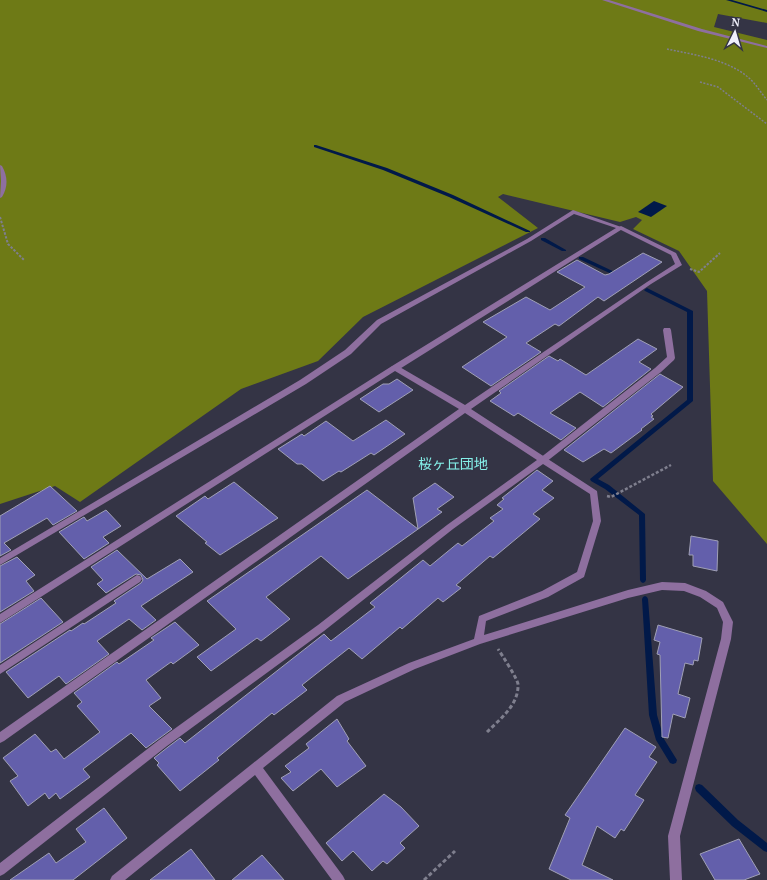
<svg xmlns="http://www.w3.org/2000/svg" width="767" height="880" font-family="'PT Serif','Noto Sans JP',serif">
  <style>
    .forest { fill: #6e7a16 }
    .water { fill: #011949 }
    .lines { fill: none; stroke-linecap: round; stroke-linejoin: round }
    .stream { fill: #011949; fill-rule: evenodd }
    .building { fill: #635fab; stroke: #a0a0b6 }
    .path-far3 { stroke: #7f7f8e; stroke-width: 1.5; stroke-dasharray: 2 1.5; stroke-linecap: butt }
    .path-far2 { stroke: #7f7f8e; stroke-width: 2; stroke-dasharray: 2.5 1.5; stroke-linecap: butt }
    .path-far1 { stroke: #7f7f8e; stroke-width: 2.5; stroke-dasharray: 3 2; stroke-linecap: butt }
    .path { stroke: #7f7f8e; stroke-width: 3; stroke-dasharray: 4 2.5; stroke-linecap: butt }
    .lane { fill: #8e6f9f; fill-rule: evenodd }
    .street { fill: #8e6f9f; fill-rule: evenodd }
    .labels { text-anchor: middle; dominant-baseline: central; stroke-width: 3; stroke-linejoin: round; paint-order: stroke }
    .neighbourhood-label { font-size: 14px; fill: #85f0e9; stroke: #343445 }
  </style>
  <rect width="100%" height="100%" fill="#343445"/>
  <path class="forest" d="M0,0H767V23L718,14L714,27L767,40V544L713,481L707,291L679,251L633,229L642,220L636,217L620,222L503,194L498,197L538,228L363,317L318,361L241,389L80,502L55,486L0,504Z"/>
  <path class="water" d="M654,201L667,206L651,217L638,212Z"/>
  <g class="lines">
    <g class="stream">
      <path d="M726,0H732L767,10V12Z"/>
      <path d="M314,145H316L387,168L453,195L530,231V232H526L449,197L383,170L314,147Z"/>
      <path d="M541,238H545L566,250V251H562L541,240Z"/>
      <path d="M579,257H583L621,275L620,276H616L579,259Z"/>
      <path d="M647,288L693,311V401L598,479L609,485L645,514L646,580L645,582L643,583L641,582L640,580L639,515L605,489L591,481L590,479L687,400V312L645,291L644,290Z"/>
      <path d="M645,596L647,597L648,599L657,715L664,739L677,760L676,763L673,764L670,763L656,740L649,715L642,599L643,597Z"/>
      <path d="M699,784L702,785L738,820L767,843V852L764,851L732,826L696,791L695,788L696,785Z"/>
    </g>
  </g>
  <g class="building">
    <path d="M643,253L662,262L604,301L598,297L559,326L555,324L526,343L541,352L491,386L462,367L507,337L483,322L526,297L550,310L585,287L557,272L577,260L605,275L609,274Z"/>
    <path d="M638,339L657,349L639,362L651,369L603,407L580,392L550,413L576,428L561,440L518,413L514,416L490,401L501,393L499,391L549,356L558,361L560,359L586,375Z"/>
    <path d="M660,374L683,387L651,414L653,416L651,417L654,419L641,429L642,430L611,453L604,449L583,462L564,450Z"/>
    <path d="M397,379L413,390L379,412L360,399L383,384H389Z"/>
    <path d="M386,420L405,434L374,455L371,453L341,472L339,471L323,481L302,464H297L278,449L302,434L304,436L326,421L353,441Z"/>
    <path d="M537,470L553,481L542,490L554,498L533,514L540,519L493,558L490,556L456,585L461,588L443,602L438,598L402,629L400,627L362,659L349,648L302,685L307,690L274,715L272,713L217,758L219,760L180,791L157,765L159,763L154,758L168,747L180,738L185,743L324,634L331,641L375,607L370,603L423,560L430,566L458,543L462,546L494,521L490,518L503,509L497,505L504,499L502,498Z"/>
    <path d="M234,482L278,518L220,555L205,543L207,542L176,516L205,496L208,499Z"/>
    <path d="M435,483L454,497L437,509L442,512L348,579L321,556L266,597L290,619L261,641L257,638L211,671L197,657L236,629L207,601L367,490L418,529L413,498Z"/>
    <path d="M50,486L77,511L53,525L47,518L4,543L11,550L0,556V516Z"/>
    <path d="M106,510L121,526L103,537L109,543L84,559L59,532L84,517L87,521Z"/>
    <path d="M691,536L718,541L717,571L693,566V555H689Z"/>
    <path d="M117,550L147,579L180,559L193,572L141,606L156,620L142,630L129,619L97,641L109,654L66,684L59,676L28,698L6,672L70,630L71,631L83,623L84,624L116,603L114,601L141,583L143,580L141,575L136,574L106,593L97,584L103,580L91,567Z"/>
    <path d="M17,557L35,575L26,581L34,591L0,612V566Z"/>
    <path d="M41,598L63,622L0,663V624Z"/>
    <path d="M175,622L199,645L173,664L171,662L146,680L161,698L149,706L172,729L146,748L131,733L83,769L90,777L60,799L56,793L49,799L45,793L28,806L10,781L18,776L3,758L35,734L51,752L56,749L64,759L100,732L77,706L82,702L74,693L117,662L119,664L154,640L151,638Z"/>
    <path d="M658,625L702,638L698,661L694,660L693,665L685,663L678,694L690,698L685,718L673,714L668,738L662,737L660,655L657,654L660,642L654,640Z"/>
    <path d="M337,719L349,739L347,741L366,766L337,787L321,769L293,791L281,778L291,772L285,766L309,748L306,744Z"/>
    <path d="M625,728L656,747L649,757L657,762L635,795L644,800L624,831L621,829L615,838L597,826L582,865L613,880H571L549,869L570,818L565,815Z"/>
    <path d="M384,794L401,807L419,826L400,843L405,848L387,864L383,861L372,871L353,851L342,861L326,843Z"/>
    <path d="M104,808L127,838L73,880H10L49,853L56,863L86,842L76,829Z"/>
    <path d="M739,839L760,874L744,880H715L700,854Z"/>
    <path d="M191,849L215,880H150Z"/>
    <path d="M262,855L284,880H232Z"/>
  </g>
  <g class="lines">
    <g class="path-far3">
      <path d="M667,49C695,55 727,59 749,78C756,84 761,93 767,100"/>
      <path d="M700,82L718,87L767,124"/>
    </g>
    <g class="path-far2">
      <path d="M0,217L8,244L24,260"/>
      <path d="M690,269L699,272L720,253"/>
    </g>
    <path class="path-far1" d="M607,496L611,497L671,465"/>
    <g class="path">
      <path d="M487,732C500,719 519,705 518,684C517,678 502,655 498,649"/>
      <path d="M424,880L455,851"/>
    </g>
    <g class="lane">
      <path d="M602,0H609L702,29L767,46V48L698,31Z"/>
      <path d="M0,165L2,166C8,177 8,187 2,197L0,198L1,181Z"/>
      <path d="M573,210L624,228L398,370H392L391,368L392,366L616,228L574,214L531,241L381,324L351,354L306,384L0,565V558L300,380L345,350L377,320L527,239Z"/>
      <path d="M664,328H670L671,330L675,358L674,360L661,372L546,462H540L539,460L540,458L655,368L667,357L663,330Z"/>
      <path d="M137,575L140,576L142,579L140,582L0,674V665Z"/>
    </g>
    <path class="street" d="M621,226L676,253L682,265L651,284L471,409L597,491L601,521L584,577L548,597L486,621L484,635L628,590L662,582L685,583L706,591L723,602L733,622L731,639L680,836L682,880H670L668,836L721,639L723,622L717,608L700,597L684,591L662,590L628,598L480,644L415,669L345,702L263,768L343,876L345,880H332L255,775L125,880H110L112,876L337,696L409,663L474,639L479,616L542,591L577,572L593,521L590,494L543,464L453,529L324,631L167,746L4,874L0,876V863L159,740L318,625L447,525L537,460L465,413L4,741L0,743V732L459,409L395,371L0,623V614L392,366H398L465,405L647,282L675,264L671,255L619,229V227Z"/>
  </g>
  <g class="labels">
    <g class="neighbourhood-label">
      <text x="453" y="463">桜ヶ丘団地</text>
    </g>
  </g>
  <g transform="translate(735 32) rotate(5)" stroke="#343445" stroke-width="3" paint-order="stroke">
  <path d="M0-3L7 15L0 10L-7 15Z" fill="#f0f0fc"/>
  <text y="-6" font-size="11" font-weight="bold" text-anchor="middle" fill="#f0f0fc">N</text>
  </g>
</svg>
